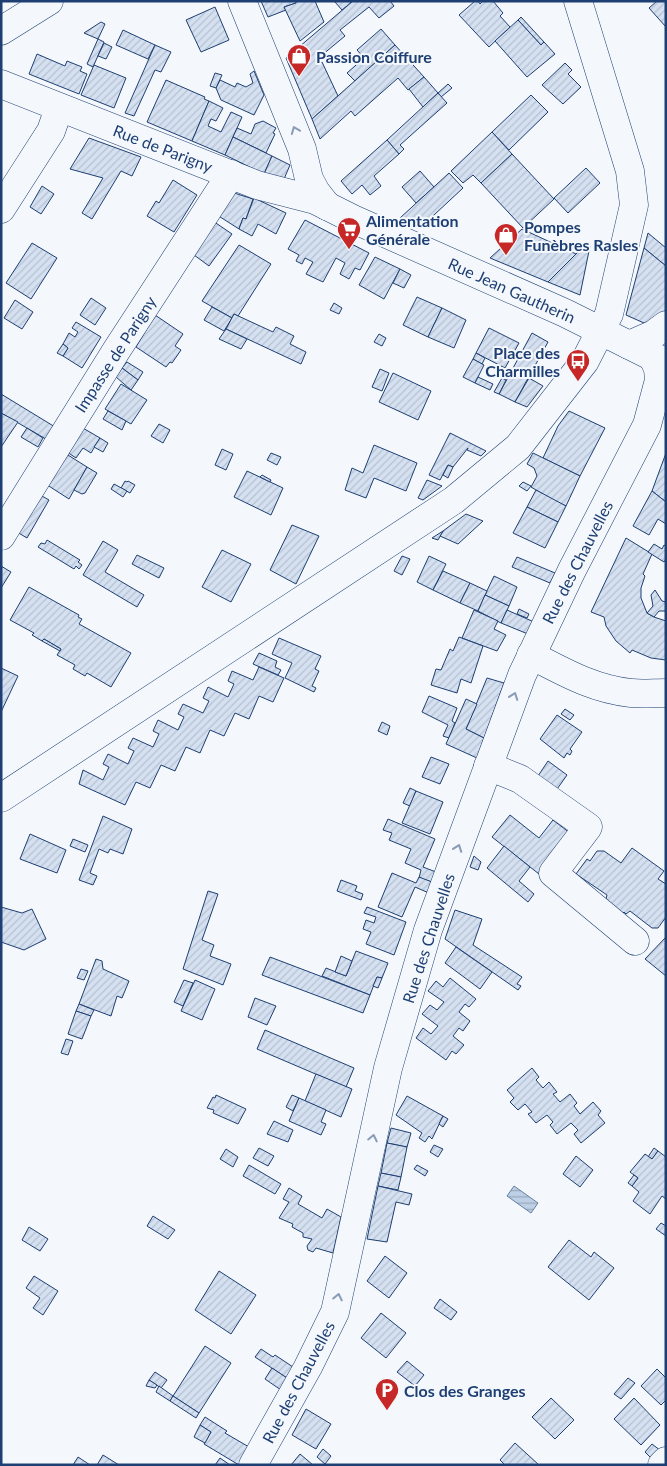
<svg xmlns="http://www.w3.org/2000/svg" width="667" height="1466" font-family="Lato,sans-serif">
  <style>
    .water { fill: url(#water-rules); stroke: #687fa3 }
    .building { fill: url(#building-hatch); stroke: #1d3f73 }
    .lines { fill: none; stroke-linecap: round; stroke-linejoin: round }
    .minor-casing { stroke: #1d3f73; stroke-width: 29 }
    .major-casing { stroke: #1d3f73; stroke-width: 29 }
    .minor { stroke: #f4f7fb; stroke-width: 28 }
    .major { stroke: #f4f7fb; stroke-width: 28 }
    .oneway { stroke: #889bb7 }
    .labels { text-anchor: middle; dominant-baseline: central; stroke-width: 4; stroke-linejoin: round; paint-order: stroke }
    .poi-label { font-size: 16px; font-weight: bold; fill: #1d3f73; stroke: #f4f7fb; text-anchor: start }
    .street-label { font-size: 16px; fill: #1d3f73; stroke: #f4f7fb }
  </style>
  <defs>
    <pattern id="water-rules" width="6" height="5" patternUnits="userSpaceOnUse" patternTransform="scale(1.25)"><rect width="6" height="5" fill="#bed0e5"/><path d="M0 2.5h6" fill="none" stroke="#9aaabe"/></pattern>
    <pattern id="building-hatch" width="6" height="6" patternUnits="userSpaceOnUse" patternTransform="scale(1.25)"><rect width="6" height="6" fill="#d5e0f0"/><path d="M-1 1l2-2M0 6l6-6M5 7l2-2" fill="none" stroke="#b6c1d1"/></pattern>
  </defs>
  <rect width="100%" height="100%" fill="#f4f7fb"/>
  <path class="water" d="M514,1186L538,1203L531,1213L507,1196Z"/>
  <g class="building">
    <path d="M261,1H296V3L284,7L286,10L268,17Z"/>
    <path d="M296,1H315L324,22L300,41L284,7L296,3Z"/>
    <path d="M337,1H349L351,3L342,10L335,2Z"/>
    <path d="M353,1H390L394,6L379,18L369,7L340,30L345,36L316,60L319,64L322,62L338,96L312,119L286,58Z"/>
    <path d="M475,1H478L480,4L483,1H493L503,13L500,16L510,27L489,47L459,15Z"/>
    <path d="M657,1H666V27L649,8Z"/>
    <path d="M215,7L229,40L201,52L186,20Z"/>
    <path d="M521,17L544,42L541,45L518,20Z"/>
    <path d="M518,20L541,45L544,42L555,54L527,77L495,41Z"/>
    <path d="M101,22L105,24L98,39L84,33Z"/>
    <path d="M381,29L395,45L355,81L347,73L364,58L357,50Z"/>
    <path d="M123,30L155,45L148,59L116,45Z"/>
    <path d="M98,39L104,42L93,67L87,64Z"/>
    <path d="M104,43L112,47L106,59L98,56Z"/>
    <path d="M155,45L171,52L161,72L155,70L134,116L125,113Z"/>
    <path d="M395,45L424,77L408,90L398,78L355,116L351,111L320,139L312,119Z"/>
    <path d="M37,54L65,66L67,61L82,67L80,71L87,74L79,94L29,74Z"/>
    <path d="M565,63L572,70L568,74L581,87L563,104L542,85Z"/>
    <path d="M94,65L126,78L114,108L81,95Z"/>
    <path d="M254,71L264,95L254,115L221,100L216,88L220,80L235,87L237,83L246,87L253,83L250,74Z"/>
    <path d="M215,73L222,75L216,88L210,86Z"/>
    <path d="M424,77L438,93L423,107L409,89Z"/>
    <path d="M166,80L205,97L204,99L209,101L192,141L147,122Z"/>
    <path d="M448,84L452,88L441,97L438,93Z"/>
    <path d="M438,93L447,103L400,145L404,149L399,154L387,140Z"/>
    <path d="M531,95L548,112L509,150L492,132Z"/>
    <path d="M209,101L223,108L216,121L211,119L208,126L221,132L231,112L242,117L225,155L192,141Z"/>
    <path d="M263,121L276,128L273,133L275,134L266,153L233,137L237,128L251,134L255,124Z"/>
    <path d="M492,132L512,154L481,183L473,175L463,183L451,171Z"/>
    <path d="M233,137L272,156L264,174L225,155Z"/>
    <path d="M89,138L141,157L132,176L121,171L92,219L82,213L103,178L70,169Z"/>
    <path d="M387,140L399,154L374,176L381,186L370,195L362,185L352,194L341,181Z"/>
    <path d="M512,154L554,199L523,228L481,183Z"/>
    <path d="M272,156L290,165L284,179L264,174Z"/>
    <path d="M586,168L600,183L568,213L554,198Z"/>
    <path d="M420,171L434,187L416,203L402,187Z"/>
    <path d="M449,173L463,188L420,228L400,218Z"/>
    <path d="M173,180L197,195L174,232L147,216L156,201L159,203Z"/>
    <path d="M42,186L54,194L41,214L30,207Z"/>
    <path d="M228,191L253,199L246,219L243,218L239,229L214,213Z"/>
    <path d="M254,198L286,213L276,234L258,224L252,236L239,229L243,218L246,219Z"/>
    <path d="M210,219L232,234L209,266L190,252Z"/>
    <path d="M305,220L369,253L360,270L355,268L349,279L340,274L345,263L336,258L323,282L306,274L313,262L305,258L302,264L296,261L299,255L288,249Z"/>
    <path d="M522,229L576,254L548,282L490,258Z"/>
    <path d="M648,233L666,248V266L644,248Z"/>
    <path d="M32,243L57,258L31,299L6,283Z"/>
    <path d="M587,243L590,246L580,295L548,282Z"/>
    <path d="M239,245L271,264L238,316L234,314L232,318L202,301Z"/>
    <path d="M644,248L666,266V313L660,318L644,323L626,315Z"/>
    <path d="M375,257L400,269L384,299L359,285Z"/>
    <path d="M400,269L411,275L404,288L393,283Z"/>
    <path d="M417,297L442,308L428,337L403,325Z"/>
    <path d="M91,298L106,308L95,325L80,315Z"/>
    <path d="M15,300L33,312L22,329L4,318Z"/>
    <path d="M334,303L342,308L339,314L330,310Z"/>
    <path d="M212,307L232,318L224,331L204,320Z"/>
    <path d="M442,308L466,320L454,348L428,337Z"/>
    <path d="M234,314L273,332L276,327L294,336L290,344L306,352L301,364L226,329Z"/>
    <path d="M155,315L183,334L175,346L181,350L172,363L170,362L166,367L136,347Z"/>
    <path d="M76,322L101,337L82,368L63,356L68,348L63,344L69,333L75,337L78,332L72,328Z"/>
    <path d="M489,328L519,343L505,368L476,353Z"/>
    <path d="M226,329L247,339L241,349L219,339Z"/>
    <path d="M532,333L548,342L515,402L499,394Z"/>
    <path d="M379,334L386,338L382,346L374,342Z"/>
    <path d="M63,344L68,348L63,356L57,353Z"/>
    <path d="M476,353L485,358L482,364L473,359Z"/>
    <path d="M473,359L484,365L475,383L463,377Z"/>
    <path d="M127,362L143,372L138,380L122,368Z"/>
    <path d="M122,368L138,380L131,390L116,377Z"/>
    <path d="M380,369L389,373L382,391L372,387Z"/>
    <path d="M393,373L431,391L418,420L379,402Z"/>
    <path d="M478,377L493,384L490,390L475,383Z"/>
    <path d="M502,378L506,380L499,394L494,392Z"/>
    <path d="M529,378L543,386L527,407L515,402Z"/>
    <path d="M121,384L147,400L131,424L105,409Z"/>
    <path d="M1,394L60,430L51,442L1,413Z"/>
    <path d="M108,411L126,421L122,430L103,419Z"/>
    <path d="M569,411L605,428L580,476L543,458L558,426Z"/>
    <path d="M1,413L18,422L1,447Z"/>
    <path d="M76,424L100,438L91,453L83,448L76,458L61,448Z"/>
    <path d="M159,424L170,430L163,443L151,436Z"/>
    <path d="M27,428L43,438L38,447L21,437Z"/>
    <path d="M450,433L486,451L481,456L467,450L468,448L453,467L448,465L440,480L429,475Z"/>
    <path d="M100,438L108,443L103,452L94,447Z"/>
    <path d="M374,445L417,463L406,491L374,478L366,498L345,490L352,468L363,473Z"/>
    <path d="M222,449L233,454L226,470L215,465Z"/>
    <path d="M60,450L87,467L69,499L41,481Z"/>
    <path d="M271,453L281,457L277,465L267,460Z"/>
    <path d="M533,453L580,476L566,506L553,500L531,487L537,476L534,468L527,464Z"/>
    <path d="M666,453V502L652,491Z"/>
    <path d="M448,465L453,467L448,478L443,475Z"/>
    <path d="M87,467L97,473L85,493L82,494L74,490Z"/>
    <path d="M247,471L283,488L271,515L234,497Z"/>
    <path d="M262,475L271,480L270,482L260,477Z"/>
    <path d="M427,480L442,486L423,500L418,498Z"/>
    <path d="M125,481L127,482L128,481L135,485L130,493L121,488Z"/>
    <path d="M523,482L531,486L527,491L519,486Z"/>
    <path d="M114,484L127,491L123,497L111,489Z"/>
    <path d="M536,490L566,506L558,522L527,507Z"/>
    <path d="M652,491L666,502V524L658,519L649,535L633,526Z"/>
    <path d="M35,492L49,500L27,538L12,529Z"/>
    <path d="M527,507L558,522L545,548L513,533Z"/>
    <path d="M466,514L483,521L458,544L440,536L443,531Z"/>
    <path d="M292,525L319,536L296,584L270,570Z"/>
    <path d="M443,531L438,540L432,538Z"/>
    <path d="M626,538L652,554L643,574L645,576L641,588V598L647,613L654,617L666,621V660L651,658L632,650L630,653L616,641L606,626L604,617L591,612Z"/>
    <path d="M47,540L80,560L78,562L82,565L79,569L76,566L74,569L38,547L41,543L45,544Z"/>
    <path d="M103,541L118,550L105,572L144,595L137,607L83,575Z"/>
    <path d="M654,544L662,549L664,545L666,546V559L664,562L648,552Z"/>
    <path d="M222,550L251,564L231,602L202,587Z"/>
    <path d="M137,555L164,568L159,578L132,564Z"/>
    <path d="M402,556L410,559L402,575L394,571Z"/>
    <path d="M429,556L446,564L433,590L417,582Z"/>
    <path d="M517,557L555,573L550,583L512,567Z"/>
    <path d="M1,566L11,572L1,588Z"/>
    <path d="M443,571L470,583L460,603L433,590Z"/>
    <path d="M494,576L517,587L509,606L485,595Z"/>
    <path d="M470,583L487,591L478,611L460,603Z"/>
    <path d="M29,587L79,615L78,617L82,619L79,624L131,653L111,687L87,673L85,676L73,669L75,665L57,655L61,649L44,639L42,641L32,635L34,633L10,620Z"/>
    <path d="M655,590L662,601L666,602V611H659L654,617L647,613L653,606L651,595Z"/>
    <path d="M485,595L509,606L501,623L478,611Z"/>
    <path d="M519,609L529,614L527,618L517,614Z"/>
    <path d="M474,610L498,621L494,629L506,635L497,651L462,638Z"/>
    <path d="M507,610L534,622L528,634L501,623Z"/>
    <path d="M459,637L483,646L471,683L461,679L457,693L431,685L436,669L441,670L450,649L453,651Z"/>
    <path d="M279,638L321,656L315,669L319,671L312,686L316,688L314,692L285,678L292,663L272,654Z"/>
    <path d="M44,639L61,649L60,651L42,641Z"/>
    <path d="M259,653L277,661L275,667L281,670L278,675L253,664Z"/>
    <path d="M259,667L284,678L273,702L259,696L249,719L235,713L224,736L210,730L200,753L186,747L175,771L161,765L150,788L136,782L125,805L79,784L83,770L103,780L109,767L103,764L108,754L128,764L134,751L128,748L133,738L153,747L159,734L153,731L158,720L178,730L184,717L178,714L183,704L203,713L209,701L203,698L208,687L228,697L234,684L228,681L232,671L253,680Z"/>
    <path d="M1,668L18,676L1,712Z"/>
    <path d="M487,678L504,683L484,738L466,729Z"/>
    <path d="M429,696L457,708L452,721L455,723L449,738L443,736L448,725L422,712Z"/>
    <path d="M466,699L477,704L466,729L484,738L477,758L446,744Z"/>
    <path d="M565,709L574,715L570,720L561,714Z"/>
    <path d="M557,715L582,732L570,749L572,751L570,755L567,753L564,758L540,739Z"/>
    <path d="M382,722L390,726L387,735L378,731Z"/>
    <path d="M431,757L449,764L440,784L422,777Z"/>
    <path d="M548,761L567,775L555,792L536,779Z"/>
    <path d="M410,788L416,791L410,806L403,803Z"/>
    <path d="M416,791L443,802L430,834L402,823Z"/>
    <path d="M510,815L539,838L553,820L570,833L539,874L492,837Z"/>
    <path d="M103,816L132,829L123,854L110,849L108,853L99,849L90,873L97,876L93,885L79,880Z"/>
    <path d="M388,819L435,839L423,867L436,872L432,882L419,878L421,870L405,863L411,849L389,840L392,833L383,830Z"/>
    <path d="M30,834L66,850L57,873L20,859Z"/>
    <path d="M73,839L88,845L85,852L70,846Z"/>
    <path d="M504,846L530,867L519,881L534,894L528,902L487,868Z"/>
    <path d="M632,848L664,871L658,879L666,884V917L658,928H652L630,911L626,914L624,912L619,917L605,906L608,901L606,899L607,895L576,874L587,859L590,861L597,851H604L621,863Z"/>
    <path d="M474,856L481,862L478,870L470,867Z"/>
    <path d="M392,873L416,883L419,877L432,882L429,893L415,887L402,917L378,907Z"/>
    <path d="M341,880L357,886L355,891L363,894L361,900L337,891Z"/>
    <path d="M208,891L218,894L202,940L214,945L210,956L231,964L223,985L183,969Z"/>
    <path d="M1,907L22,913L32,909L46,939L24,950L1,942Z"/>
    <path d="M367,907L406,922L394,955L366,944L371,932L363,929L366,920L374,923L376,917L364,913Z"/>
    <path d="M455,910L482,919L473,945L522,977L517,984L521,986L518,990L445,939Z"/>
    <path d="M666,937V976L645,959Z"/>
    <path d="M456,947L492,972L480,989L445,963Z"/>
    <path d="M356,951L388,963L382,978L377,977L370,995L322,976L326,968L346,976Z"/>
    <path d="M341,956L352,961L346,976L335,972Z"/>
    <path d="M270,957L370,995L363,1013L262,975Z"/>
    <path d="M96,959L102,961L103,969L129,981L122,998L117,996L111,1016L79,1004Z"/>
    <path d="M81,969L88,971L84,980L77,978Z"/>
    <path d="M377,977L382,978L378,988L373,986Z"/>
    <path d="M450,978L476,999L469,1007L465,1004L459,1012L470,1021L463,1031L459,1028L453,1036L464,1045L456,1054L452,1051L446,1060L416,1038L423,1028L431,1034L438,1026L422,1014L430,1005L437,1010L444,1002L428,991L436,981L443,987Z"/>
    <path d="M184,980L193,983L183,1006L174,1002Z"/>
    <path d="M195,980L215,989L202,1020L181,1011Z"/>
    <path d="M255,998L276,1006L267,1025L248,1017Z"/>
    <path d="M79,1004L94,1010L91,1016L76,1011Z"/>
    <path d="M76,1011L91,1016L82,1039L68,1034Z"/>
    <path d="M265,1030L354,1068L346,1087L257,1049Z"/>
    <path d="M66,1039L73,1041L68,1055L61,1053Z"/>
    <path d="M532,1068L539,1077L536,1080L543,1088L549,1082L557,1092L553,1094L560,1102L570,1094L577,1103L574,1106L580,1114L593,1102L601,1111L598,1115L605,1123L581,1143L574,1134L578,1130L571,1123L557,1134L550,1125L553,1122L547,1115L536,1123L528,1114L532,1112L525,1104L518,1110L510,1102L514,1098L507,1090Z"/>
    <path d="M316,1074L352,1089L341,1117L305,1101Z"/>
    <path d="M216,1095L246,1109L238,1124L213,1113L214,1110L207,1108L213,1097L215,1098Z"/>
    <path d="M292,1095L299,1098L293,1111L286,1107Z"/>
    <path d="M407,1096L443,1116L432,1139L429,1136L425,1142L419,1138L422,1133L396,1115Z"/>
    <path d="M299,1098L326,1110L321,1122L326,1124L321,1135L289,1121Z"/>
    <path d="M443,1116L448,1119L443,1127L439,1124Z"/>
    <path d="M274,1121L293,1130L288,1142L267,1134Z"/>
    <path d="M391,1128L411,1133L407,1147L387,1143Z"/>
    <path d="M387,1143L407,1147L401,1177L381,1173Z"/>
    <path d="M434,1145L443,1149L438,1157L430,1152Z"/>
    <path d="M259,1148L274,1156L268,1166L253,1158Z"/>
    <path d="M654,1148L658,1151L652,1159L648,1157Z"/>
    <path d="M226,1149L238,1157L233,1167L220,1159Z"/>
    <path d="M658,1151L666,1157V1199L662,1196L650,1214L633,1201L639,1192L632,1186L638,1178L630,1172L645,1154L652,1159Z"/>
    <path d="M576,1156L593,1170L580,1187L563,1174Z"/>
    <path d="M249,1165L281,1184L275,1194L243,1176Z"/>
    <path d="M417,1165L428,1171L425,1176L414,1169Z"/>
    <path d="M381,1173L401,1177L398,1190L378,1186Z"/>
    <path d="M634,1175L638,1178L632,1186L628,1183Z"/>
    <path d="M378,1186L412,1194L409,1205L396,1202L387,1242L367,1239Z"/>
    <path d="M289,1188L302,1196L298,1204L322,1218L327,1209L341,1217L333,1253L316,1248L313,1252L308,1250L307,1246L312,1239L303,1237V1233L292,1227L293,1224L279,1218L289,1202L283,1199Z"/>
    <path d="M153,1216L175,1230L168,1239L147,1226Z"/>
    <path d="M661,1223L666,1226V1236L656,1229Z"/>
    <path d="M29,1227L48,1239L40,1251L22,1240Z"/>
    <path d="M569,1240L591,1257L594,1252L614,1268L589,1300L548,1267Z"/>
    <path d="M385,1256L407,1273L389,1298L367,1281Z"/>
    <path d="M219,1271L256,1295L231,1334L195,1310Z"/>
    <path d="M34,1276L58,1291L43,1315L33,1308L40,1298L26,1288Z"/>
    <path d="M440,1299L457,1312L451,1320L434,1308Z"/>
    <path d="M381,1313L406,1333L386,1358L361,1338Z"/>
    <path d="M205,1346L231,1363L199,1413L173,1396Z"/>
    <path d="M261,1349L273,1357L275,1355L293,1367L287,1378L255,1357Z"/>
    <path d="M407,1361L424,1375L415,1386L397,1372Z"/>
    <path d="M272,1368L287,1378L281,1390L265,1379Z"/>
    <path d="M657,1369L666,1378V1400L661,1405L641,1386Z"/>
    <path d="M155,1372L167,1380L161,1388L149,1380Z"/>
    <path d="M628,1378L635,1383L621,1399L614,1394Z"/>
    <path d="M149,1380L157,1385L155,1388L146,1386Z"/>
    <path d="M159,1386L173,1396L170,1401L156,1392Z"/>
    <path d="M173,1396L199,1413L196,1418L170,1401Z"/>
    <path d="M551,1398L574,1420L555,1439L532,1417Z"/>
    <path d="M634,1398L660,1425L641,1445L614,1419Z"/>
    <path d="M306,1409L331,1424L316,1449L292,1435Z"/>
    <path d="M205,1417L227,1431L225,1433L249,1447L239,1465L204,1444L211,1432L200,1425Z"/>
    <path d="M200,1425L211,1432L205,1443L194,1437Z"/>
    <path d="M515,1443L539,1465H505L500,1460Z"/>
    <path d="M652,1444L661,1451L654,1461L645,1452Z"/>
    <path d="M323,1449L331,1456L325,1464L317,1457Z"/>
    <path d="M300,1454L313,1465H291Z"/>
    <path d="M103,1455L119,1465H97Z"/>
    <path d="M78,1457L90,1465H73Z"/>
    <path d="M220,1458L230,1465H215Z"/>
  </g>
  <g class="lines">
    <g class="minor-casing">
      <g id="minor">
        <path d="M242,1L302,149L309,179L316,192L327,206"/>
        <path d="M1,84L257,185L315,200L353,219L565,313L653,357L666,361"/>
        <path d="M1,209L51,131L59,108"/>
        <path d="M629,345L654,334L666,325"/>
        <path d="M1,536L116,351L231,174"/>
        <path d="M531,655C564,672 593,689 631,693C642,694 654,693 666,693"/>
        <path d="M488,766L520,779L588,827L553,873L635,941"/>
        <path d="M1,798L454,500L518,447L585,361L609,314L634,205L630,171L578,1"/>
        <path d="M253,1465L308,1367L335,1312L388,1068L428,930L522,675L572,570L647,425L659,380L658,369L653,357"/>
        <path d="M662,1465L666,1461"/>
      </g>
    </g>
    <g class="major-casing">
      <path id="major" d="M1,31L49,1"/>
    </g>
    <use href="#minor" class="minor"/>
    <use href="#major" class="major"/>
  </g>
  <defs><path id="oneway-chevron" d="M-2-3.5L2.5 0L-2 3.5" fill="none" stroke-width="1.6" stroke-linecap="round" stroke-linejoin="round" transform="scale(1.25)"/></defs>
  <g class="oneway">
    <use href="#oneway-chevron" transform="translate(295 130) rotate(-112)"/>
    <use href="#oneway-chevron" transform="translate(514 696) rotate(-70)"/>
    <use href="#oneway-chevron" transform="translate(458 848) rotate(-70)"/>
    <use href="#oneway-chevron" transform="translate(373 1138) rotate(-78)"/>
    <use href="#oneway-chevron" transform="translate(338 1297) rotate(-78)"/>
  </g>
  <defs>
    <g id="shop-pin" transform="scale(1.25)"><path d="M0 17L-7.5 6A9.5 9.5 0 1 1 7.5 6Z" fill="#c62828" stroke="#f4f7fb"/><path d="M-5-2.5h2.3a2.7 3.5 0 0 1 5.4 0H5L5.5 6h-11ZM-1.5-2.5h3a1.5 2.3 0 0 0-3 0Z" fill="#fff"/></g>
    <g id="supermarket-pin" transform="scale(1.25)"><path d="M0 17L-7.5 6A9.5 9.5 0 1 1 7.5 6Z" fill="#c62828" stroke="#f4f7fb"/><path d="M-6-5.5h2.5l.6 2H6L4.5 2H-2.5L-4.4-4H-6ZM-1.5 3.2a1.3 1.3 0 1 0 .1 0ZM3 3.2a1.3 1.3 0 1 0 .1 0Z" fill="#fff"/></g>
    <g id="bus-pin" transform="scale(1.25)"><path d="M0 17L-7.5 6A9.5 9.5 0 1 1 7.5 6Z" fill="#c62828" stroke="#f4f7fb"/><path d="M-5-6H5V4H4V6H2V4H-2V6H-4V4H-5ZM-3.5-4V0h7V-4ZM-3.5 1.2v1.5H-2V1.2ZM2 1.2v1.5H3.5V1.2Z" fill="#fff"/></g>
    <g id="parking-pin" transform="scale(1.25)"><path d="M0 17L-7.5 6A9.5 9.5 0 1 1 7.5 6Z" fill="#c62828" stroke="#f4f7fb"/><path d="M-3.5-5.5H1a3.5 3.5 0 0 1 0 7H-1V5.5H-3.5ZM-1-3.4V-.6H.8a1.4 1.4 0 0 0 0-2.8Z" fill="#fff"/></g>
  </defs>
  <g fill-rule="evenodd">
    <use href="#shop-pin" x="299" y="56"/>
    <use href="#supermarket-pin" x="349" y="229"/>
    <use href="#shop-pin" x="506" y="235"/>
    <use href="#bus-pin" x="578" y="361"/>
    <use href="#parking-pin" x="387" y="1390"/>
  </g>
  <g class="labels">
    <g class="poi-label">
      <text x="316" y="56">Passion Coiffure</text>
      <text x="366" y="220">Alimentation<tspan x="366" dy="18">Générale</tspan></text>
      <text x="524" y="226">Pompes<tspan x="524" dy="18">Funèbres Rasles</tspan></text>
      <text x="560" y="352" text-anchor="end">Place des<tspan x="560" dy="18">Charmilles</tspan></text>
      <text x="404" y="1390">Clos des Granges</text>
    </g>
    <g class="street-label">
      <text transform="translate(163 148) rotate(21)">Rue de Parigny</text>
      <text transform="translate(512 290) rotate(24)">Rue Jean Gautherin</text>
      <text transform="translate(115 354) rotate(-57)">Impasse de Parigny</text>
      <text transform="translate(577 562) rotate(-63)">Rue des Chauvelles</text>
      <text transform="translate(428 938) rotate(-72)">Rue des Chauvelles</text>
      <text transform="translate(298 1382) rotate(-62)">Rue des Chauvelles</text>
    </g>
  </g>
  <rect width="667" height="1466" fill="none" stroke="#1d3f73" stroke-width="5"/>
</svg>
